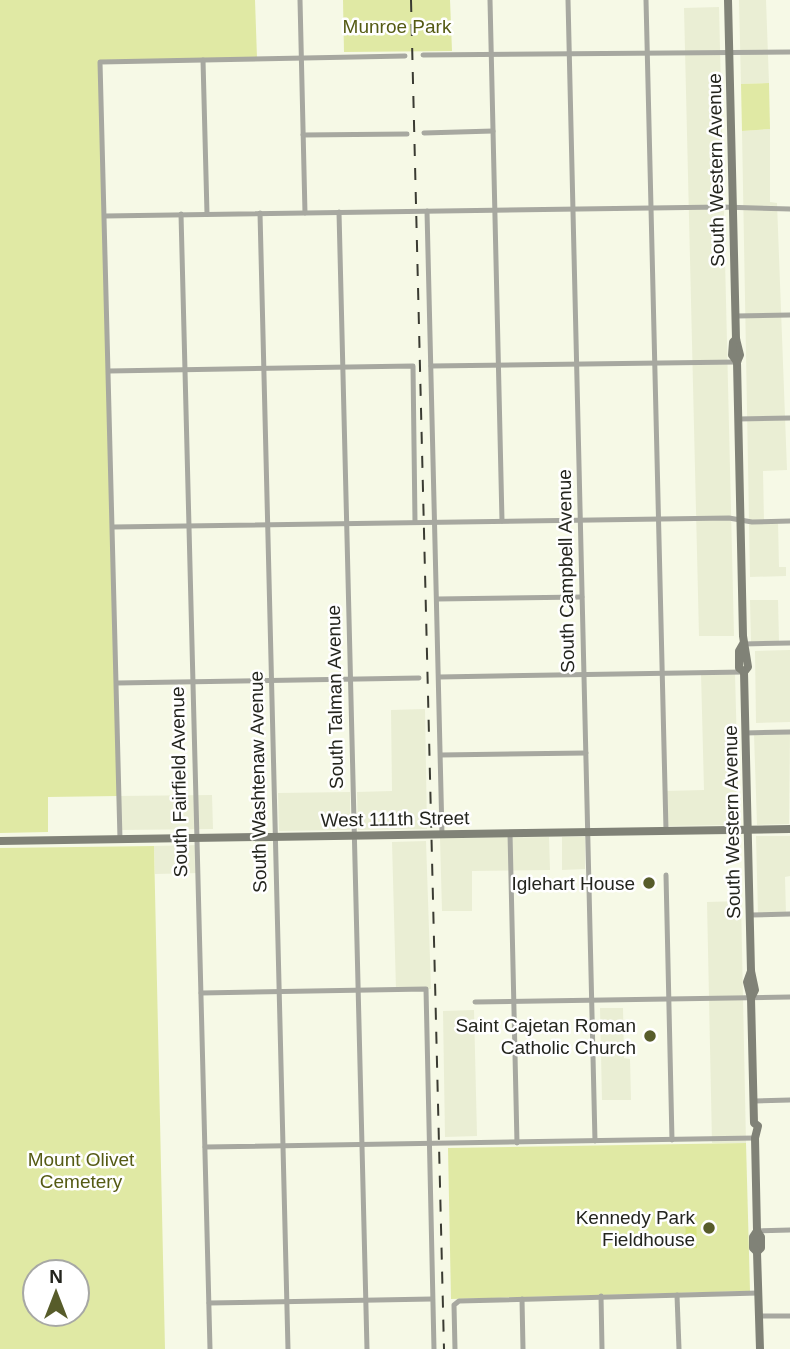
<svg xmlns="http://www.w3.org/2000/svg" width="790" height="1349" font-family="Helvetica,sans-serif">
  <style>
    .built { fill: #eaeed4 }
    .green { fill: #e0e9a4; fill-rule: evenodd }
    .water { fill: #d9e583 }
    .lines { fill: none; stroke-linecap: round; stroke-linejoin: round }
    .street { stroke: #a7a8a0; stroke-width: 5 }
    .secondary { stroke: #808277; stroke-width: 8 }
    .rail { stroke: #3a3b32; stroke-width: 2; stroke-dasharray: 12 12; stroke-linecap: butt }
    .poi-dot { fill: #575c2a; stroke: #fff; stroke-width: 2.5 }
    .labels { text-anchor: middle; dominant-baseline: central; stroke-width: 5; stroke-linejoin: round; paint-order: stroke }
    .park-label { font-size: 19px; fill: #555b14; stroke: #fff }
    .street-label { font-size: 19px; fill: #24251e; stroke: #fff }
    .poi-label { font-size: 19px; fill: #24251e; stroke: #fff; text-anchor: end }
  </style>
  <rect width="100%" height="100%" fill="#f6f9e6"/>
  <g class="built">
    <path d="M739,0H766L769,83L741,84Z"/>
    <path d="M719,7L734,636H699L684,8Z"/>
    <path d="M770,129V202L777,203L787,470L763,471L764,522H778L779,567H786V576L750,577L742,131Z"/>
    <path d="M750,600H778L779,641L751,642Z"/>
    <path d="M790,650V722L756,723L755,651Z"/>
    <path d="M701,673H735L739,825L666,826L665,791L704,790Z"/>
    <path d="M425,709L427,829L358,830L357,792L392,791L391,710Z"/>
    <path d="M790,733L789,824L757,825L754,734Z"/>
    <path d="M350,792V830L279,831L278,793Z"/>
    <path d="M212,795L213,829L118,830V796Z"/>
    <path d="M756,836H790V876L785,877L786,914H758Z"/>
    <path d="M549,837L550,870L472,871V911H442L440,838Z"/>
    <path d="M562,837H585V869L562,870Z"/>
    <path d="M426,841L431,989L396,990L392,842Z"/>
    <path d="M199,845L200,873L155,874L154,846Z"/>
    <path d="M741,901L746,1143H712L707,902Z"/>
    <path d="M600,1008H623L624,1058L630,1059L631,1100H602Z"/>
    <path d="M474,1010L477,1136L445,1137L443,1011Z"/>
  </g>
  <g class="green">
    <path d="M0,0H255L257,58L99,60L118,796L48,797V832L0,833Z"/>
    <path d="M343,0H450L452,51L344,52Z"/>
    <path d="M769,83L770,129L742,131L741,84Z"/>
    <path d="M154,846L165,1349H0V848ZM77,1272V1314H35V1272Z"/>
    <path d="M746,1143L750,1291L451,1299L448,1148Z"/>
  </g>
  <path class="water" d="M685,1213H696L697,1248L686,1249Z"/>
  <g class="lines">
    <g class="street">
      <path d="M300,0L305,213"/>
      <path d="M490,0L502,521"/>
      <path d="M568,0L595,1141"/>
      <path d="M646,0L666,830"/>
      <path d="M423,55L790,52"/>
      <path d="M203,60L207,214"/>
      <path d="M424,133L493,131"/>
      <path d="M303,135L407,134"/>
      <path d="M427,211L442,834"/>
      <path d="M339,212L367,1349"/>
      <path d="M260,213L288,1349"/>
      <path d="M181,214L210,1349"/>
      <path d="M105,216L722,207L790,209"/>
      <path d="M736,316L790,315"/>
      <path d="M431,366L737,362"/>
      <path d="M109,371L413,366L415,522"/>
      <path d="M738,419L790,418"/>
      <path d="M113,527L729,518L752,522L790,521"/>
      <path d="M437,599L582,597"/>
      <path d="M743,644L790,643"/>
      <path d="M439,677L744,672"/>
      <path d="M117,683L419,678"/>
      <path d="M745,733L790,732"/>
      <path d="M441,755L586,753"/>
      <path d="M510,833L517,1143"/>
      <path d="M120,839L100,62L405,56"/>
      <path d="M666,875L672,1140"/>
      <path d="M750,915L790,914"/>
      <path d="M201,993L426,989L434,1349"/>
      <path d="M475,1002L790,997"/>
      <path d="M754,1101L790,1100"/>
      <path d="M205,1147L755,1138"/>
      <path d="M757,1231L790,1230"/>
      <path d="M677,1295L679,1349"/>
      <path d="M601,1296L602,1349"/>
      <path d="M522,1299L523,1349"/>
      <path d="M209,1303L432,1299"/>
      <path d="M759,1316H790"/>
      <path d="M455,1349L454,1305L459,1301L758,1293"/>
    </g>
    <g class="secondary">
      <path d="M728,0L736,339L740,355L737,362L743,636L748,667L744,672L751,971L755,990L751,998L754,1123L758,1126L755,1138L757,1231L761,1237V1248L757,1252L760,1349"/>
      <path d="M736,339L733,342L732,355L737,362"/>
      <path d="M743,644L739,651V668L744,672"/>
      <path d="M0,841L790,829"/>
      <path d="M751,971L747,982L751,998"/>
      <path d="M757,1231L753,1237V1248L757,1252"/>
    </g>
    <path class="rail" d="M411,0L444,1349"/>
  </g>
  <g class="poi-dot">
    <circle cx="649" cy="883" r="7"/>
    <circle cx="650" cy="1036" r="7"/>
    <circle cx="709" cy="1228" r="7"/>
  </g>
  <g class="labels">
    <g class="park-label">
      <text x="397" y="26">Munroe Park</text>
      <text x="81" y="1159">Mount Olivet<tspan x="81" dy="22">Cemetery</tspan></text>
    </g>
    <g class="street-label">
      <text transform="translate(716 170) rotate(-91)">South Western Avenue</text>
      <text transform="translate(566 571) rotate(-91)">South Campbell Avenue</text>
      <text transform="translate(335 697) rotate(-91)">South Talman Avenue</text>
      <text transform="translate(179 782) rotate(-91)">South Fairfield Avenue</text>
      <text transform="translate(258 782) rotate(-91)">South Washtenaw Avenue</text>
      <text transform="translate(395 819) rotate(-1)">West 111th Street</text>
      <text transform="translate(732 822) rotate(-91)">South Western Avenue</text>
    </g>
    <g class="poi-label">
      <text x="635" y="883">Iglehart House</text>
      <text x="636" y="1025">Saint Cajetan Roman<tspan x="636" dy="22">Catholic Church</tspan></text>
      <text x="695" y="1217">Kennedy Park<tspan x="695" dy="22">Fieldhouse</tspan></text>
    </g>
  </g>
  <g transform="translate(56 1293)"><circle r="33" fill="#ffffff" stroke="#a7a8a5" stroke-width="2"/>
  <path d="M0-5L12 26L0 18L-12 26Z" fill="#575c2a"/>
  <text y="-10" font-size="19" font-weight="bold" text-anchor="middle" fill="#24251e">N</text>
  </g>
</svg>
